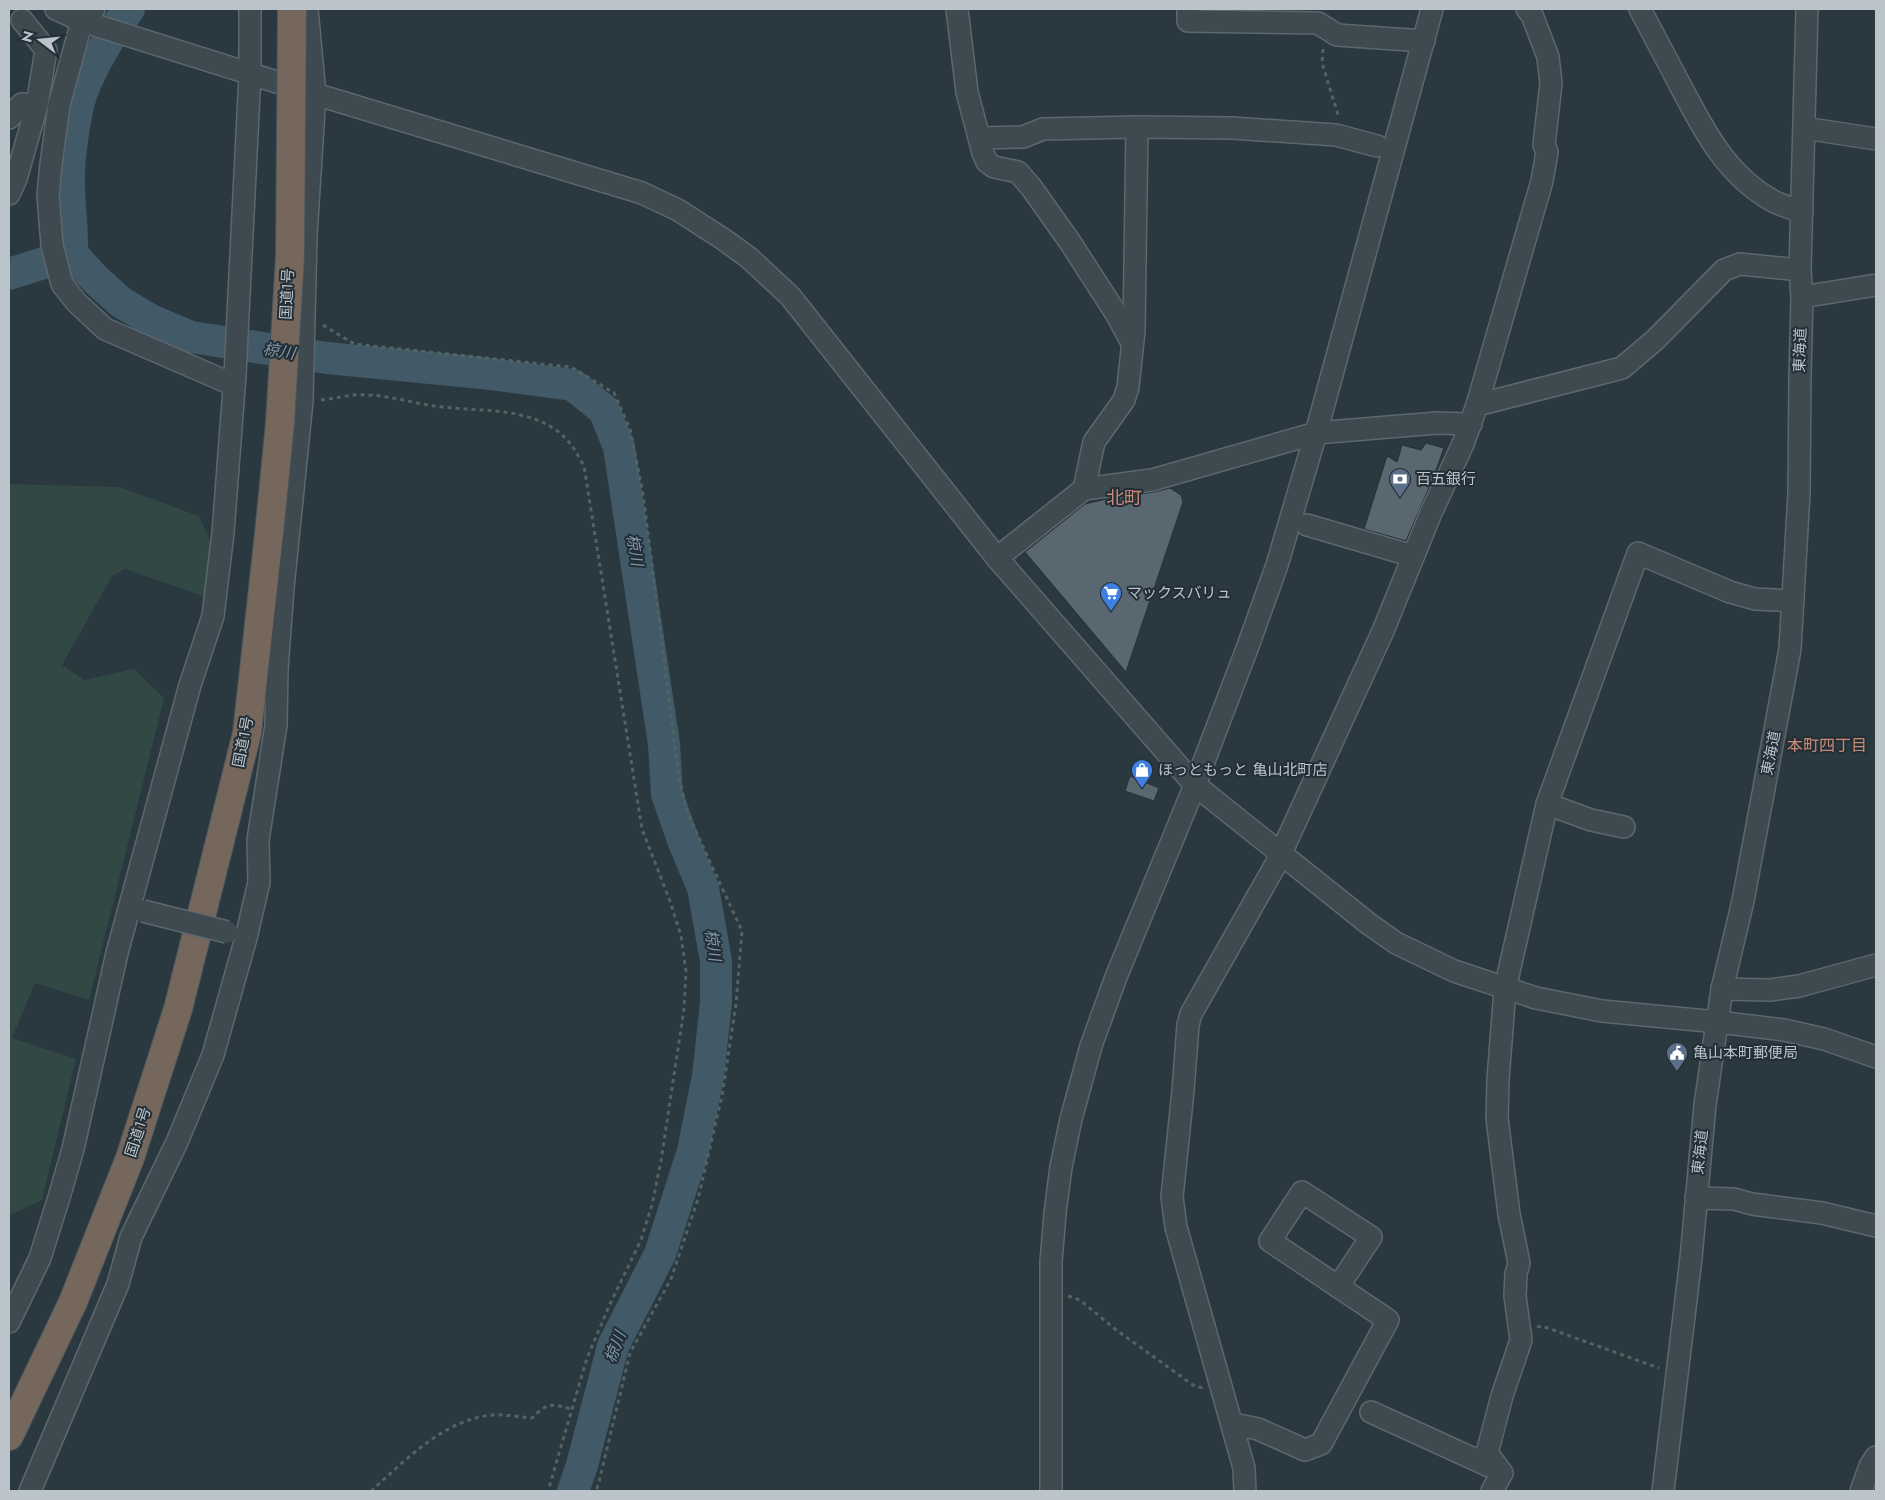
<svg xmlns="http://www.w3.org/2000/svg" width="1885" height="1500" font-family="Jost,'Noto Sans JP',sans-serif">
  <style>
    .green { fill: #324844 }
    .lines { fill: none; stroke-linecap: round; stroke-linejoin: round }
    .river { stroke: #425967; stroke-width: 32 }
    .building { fill: #596770; stroke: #253038 }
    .minor-casing { stroke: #5c676e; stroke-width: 24 }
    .highway-casing { stroke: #49545b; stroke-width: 30 }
    .path { stroke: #526462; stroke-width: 3; stroke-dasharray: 4 4; stroke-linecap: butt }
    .minor { stroke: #3e4950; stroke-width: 21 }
    .highway { stroke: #75675c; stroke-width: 28 }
    .minor-bridge-casing { stroke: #5c676e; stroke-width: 24; stroke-linecap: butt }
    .highway-bridge-casing { stroke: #49545b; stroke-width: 30; stroke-linecap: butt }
    .minor-bridge { stroke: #3e4950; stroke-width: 21 }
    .highway-bridge { stroke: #75675c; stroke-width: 28 }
    .labels { text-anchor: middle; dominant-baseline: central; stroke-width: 4; stroke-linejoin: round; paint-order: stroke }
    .street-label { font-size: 15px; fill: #bbc4ca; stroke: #232e36 }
    .poi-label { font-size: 15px; fill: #bbc4ca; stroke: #232e36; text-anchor: start }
    .water-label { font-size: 16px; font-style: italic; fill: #8099aa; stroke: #232e36 }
    .neighbourhood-label { font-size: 16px; fill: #ca8b76; stroke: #232e36 }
    .quarter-label { font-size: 18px; fill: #ca8b76; stroke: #232e36 }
  </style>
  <rect width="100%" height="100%" fill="#2a3840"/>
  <path class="green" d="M9,484L119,487L199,516L215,552L203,596L125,569L112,576L62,665L84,680L134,669L164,698L89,1000L35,983L12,1038L76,1059L42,1200L9,1216Z"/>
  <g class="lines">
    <g class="river">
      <path d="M129,9C112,32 90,69 81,95C74,119 68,161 69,186C69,209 73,231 72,254L96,280L122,303L153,321L191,337L327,358L482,373L573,385L604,410L619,447L664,744L667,794L683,840L703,888L716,961V1003L708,1076L693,1151L660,1254L613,1346L582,1465L573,1491"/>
      <path d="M9,274L72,254"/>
    </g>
  </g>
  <g class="building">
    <path d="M1426,443L1444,448L1434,476L1406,541L1364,529L1387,456L1397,462L1402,445L1421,450Z"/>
    <path d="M1170,488L1181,495L1183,502L1126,672L1025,552L1085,504L1106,499L1154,492Z"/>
    <path d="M1130,776L1159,788L1154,801L1125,791Z"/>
  </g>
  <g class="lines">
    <g class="minor-casing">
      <g id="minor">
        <path d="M56,9L82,21L315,94L642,193L678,210L723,239L748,257L790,296L997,558L1195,785L1369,924L1396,943L1454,971L1536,998L1602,1011L1718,1022L1784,1030L1824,1039L1876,1057"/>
        <path d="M94,9L82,21L59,105L51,164L48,195L52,245L62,284L76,302L105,329L234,385"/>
        <path d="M957,9L967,92L983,153L987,162L994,167L1018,172L1031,187L1070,242L1117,315L1132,343"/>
        <path d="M1188,9V21L1318,23L1337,35L1424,41"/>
        <path d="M1640,9C1653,34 1666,58 1679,83C1703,129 1726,175 1773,201C1782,206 1793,208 1802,212"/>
        <path d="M9,118L22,104L37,105"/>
        <path d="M1804,128L1876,139"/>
        <path d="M980,138L1023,137L1043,129L1137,127L1232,128L1336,135L1377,146"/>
        <path d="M9,194L16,179L37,105L46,50L22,20"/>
        <path d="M1802,297L1876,285"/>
        <path d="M1477,405L1622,368L1655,340L1724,270L1740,264L1800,270"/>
        <path d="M1084,489L1094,442L1124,400L1128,387L1134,331L1137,127"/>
        <path d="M1307,525L1413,556"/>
        <path d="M997,558L1084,489L1152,480L1316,433L1437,423L1471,424"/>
        <path d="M1547,804L1591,820L1624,827"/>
        <path d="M1722,989L1770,990L1799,986L1876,965"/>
        <path d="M1696,1198L1734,1199L1752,1204L1822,1213L1876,1226"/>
        <path d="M9,1322L40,1258L60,1194L73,1149L117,953L190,685L213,616L223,533L235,375L250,74V9"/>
        <path d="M1371,1412L1498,1470"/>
        <path d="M1233,1424L1258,1429L1305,1450L1321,1444L1388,1320L1270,1241L1302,1192L1371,1237L1338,1287"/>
        <path d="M30,1491L118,1284L131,1237L177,1142L213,1055L246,938L259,882L258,840L276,725L277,669L283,588L302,401L306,236L315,94L307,9"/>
        <path d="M1051,1491V1262L1055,1213L1061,1167L1071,1119L1091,1046L1116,977L1195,785L1248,646L1277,565L1316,433L1432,9"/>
        <path d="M1245,1491L1244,1468L1176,1227L1172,1197L1183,1091L1188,1025L1191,1014L1276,864L1383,631L1431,513L1463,444L1477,405L1542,181L1547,152L1544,145L1551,83L1548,57L1532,15L1527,9"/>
        <path d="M1492,1491L1502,1473L1487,1453L1502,1396L1521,1340L1515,1296L1516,1274L1519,1263L1509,1214L1497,1118L1498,1080L1505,989L1547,804L1638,553L1730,592L1755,599L1793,601"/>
        <path d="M1663,1491L1691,1258L1705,1105L1722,989L1743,901L1790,649L1799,493L1800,376L1802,297L1800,270L1807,9"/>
        <path d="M1861,1491L1870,1466L1876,1457"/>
      </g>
    </g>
    <g class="highway-casing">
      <path id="highway" d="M9,1436L73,1302L130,1158L178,1009L247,733L269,534"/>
    </g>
    <g class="path">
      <path d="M1323,49L1322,63L1339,118"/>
      <path d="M323,325L354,344L571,367L614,393L630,429L643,494L679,778L687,812L742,931L736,1004L722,1096L698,1199L671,1279L630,1353L599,1482L596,1491"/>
      <path d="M321,400C332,399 343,396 354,395C380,393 408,402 434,406C474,412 522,406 556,430C570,440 576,452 584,466L642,829L670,901L681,936L686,971L684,1009L661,1161L652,1205L641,1240L610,1304L587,1358L548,1491"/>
      <path d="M1068,1296L1080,1300L1115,1329L1193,1385L1203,1388"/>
      <path d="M1537,1327L1542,1326L1659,1368"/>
      <path d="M371,1491C406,1460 444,1419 493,1415C506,1414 519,1417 532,1418C547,1403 550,1403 571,1409"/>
    </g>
    <use href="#minor" class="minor"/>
    <use href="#highway" class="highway"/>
    <g class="minor-bridge-casing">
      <path id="minor-bridge" d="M143,911L227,932"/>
    </g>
    <g class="highway-bridge-casing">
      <path id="highway-bridge" d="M269,534L280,423L290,257L292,9"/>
    </g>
    <use href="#minor-bridge" class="minor-bridge"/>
    <use href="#highway-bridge" class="highway-bridge"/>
  </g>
  <defs>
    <g id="bank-pin" transform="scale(1.125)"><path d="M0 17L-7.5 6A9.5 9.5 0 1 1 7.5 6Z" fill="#5c6f8a" stroke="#232e36"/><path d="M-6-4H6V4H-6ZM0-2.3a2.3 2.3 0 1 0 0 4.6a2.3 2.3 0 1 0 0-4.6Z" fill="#fff"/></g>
    <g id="supermarket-pin" transform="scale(1.125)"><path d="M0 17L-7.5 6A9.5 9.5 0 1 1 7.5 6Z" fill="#3f7fe0" stroke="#232e36"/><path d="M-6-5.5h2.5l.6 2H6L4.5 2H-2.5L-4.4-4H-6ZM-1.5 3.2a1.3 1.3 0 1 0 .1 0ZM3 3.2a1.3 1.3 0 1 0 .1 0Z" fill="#fff"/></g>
    <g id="shop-pin" transform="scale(1.125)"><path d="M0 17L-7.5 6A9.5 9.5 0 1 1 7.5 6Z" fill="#3f7fe0" stroke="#232e36"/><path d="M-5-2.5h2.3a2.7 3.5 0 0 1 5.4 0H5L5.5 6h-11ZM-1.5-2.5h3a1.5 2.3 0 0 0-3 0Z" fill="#fff"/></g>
    <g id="civic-pin" transform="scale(1.125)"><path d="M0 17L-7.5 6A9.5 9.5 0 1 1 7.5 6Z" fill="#5c6f8a" stroke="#232e36"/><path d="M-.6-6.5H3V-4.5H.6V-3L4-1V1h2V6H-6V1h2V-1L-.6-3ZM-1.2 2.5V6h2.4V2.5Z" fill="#fff"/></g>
  </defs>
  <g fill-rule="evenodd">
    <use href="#bank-pin" x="1400" y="479"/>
    <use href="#supermarket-pin" x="1111" y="593"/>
    <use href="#shop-pin" x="1142" y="770"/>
    <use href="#civic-pin" x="1677" y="1053"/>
  </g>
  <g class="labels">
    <g class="street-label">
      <text transform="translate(287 294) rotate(-87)">国道1号</text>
      <text transform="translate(1800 350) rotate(-88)">東海道</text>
      <text transform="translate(243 742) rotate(-79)">国道1号</text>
      <text transform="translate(1771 753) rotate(-79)">東海道</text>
      <text transform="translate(138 1132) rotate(-72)">国道1号</text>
      <text transform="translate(1700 1152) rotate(-84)">東海道</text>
    </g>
    <g class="poi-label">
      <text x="1416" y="479">百五銀行</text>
      <text x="1127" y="593">マックスバリュ</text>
      <text x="1158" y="770">ほっともっと 亀山北町店</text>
      <text x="1693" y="1053">亀山本町郵便局</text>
    </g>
    <g class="water-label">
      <text transform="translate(279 351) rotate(9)">椋川</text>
      <text transform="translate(635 550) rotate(81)">椋川</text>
      <text transform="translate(713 945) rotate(82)">椋川</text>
      <text transform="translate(615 1347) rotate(-69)">椋川</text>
    </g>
    <g class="neighbourhood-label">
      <text x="1827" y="745">本町四丁目</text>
    </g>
    <g class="quarter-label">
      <text x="1124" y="498">北町</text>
    </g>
  </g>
  <rect width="1885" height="1500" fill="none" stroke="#bbc4ca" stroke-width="20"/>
  <g transform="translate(40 40) rotate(286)" stroke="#232e36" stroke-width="4" paint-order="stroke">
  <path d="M0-4L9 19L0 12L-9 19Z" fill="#bbc4ca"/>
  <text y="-8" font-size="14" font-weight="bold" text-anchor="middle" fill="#bbc4ca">N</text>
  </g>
</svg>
